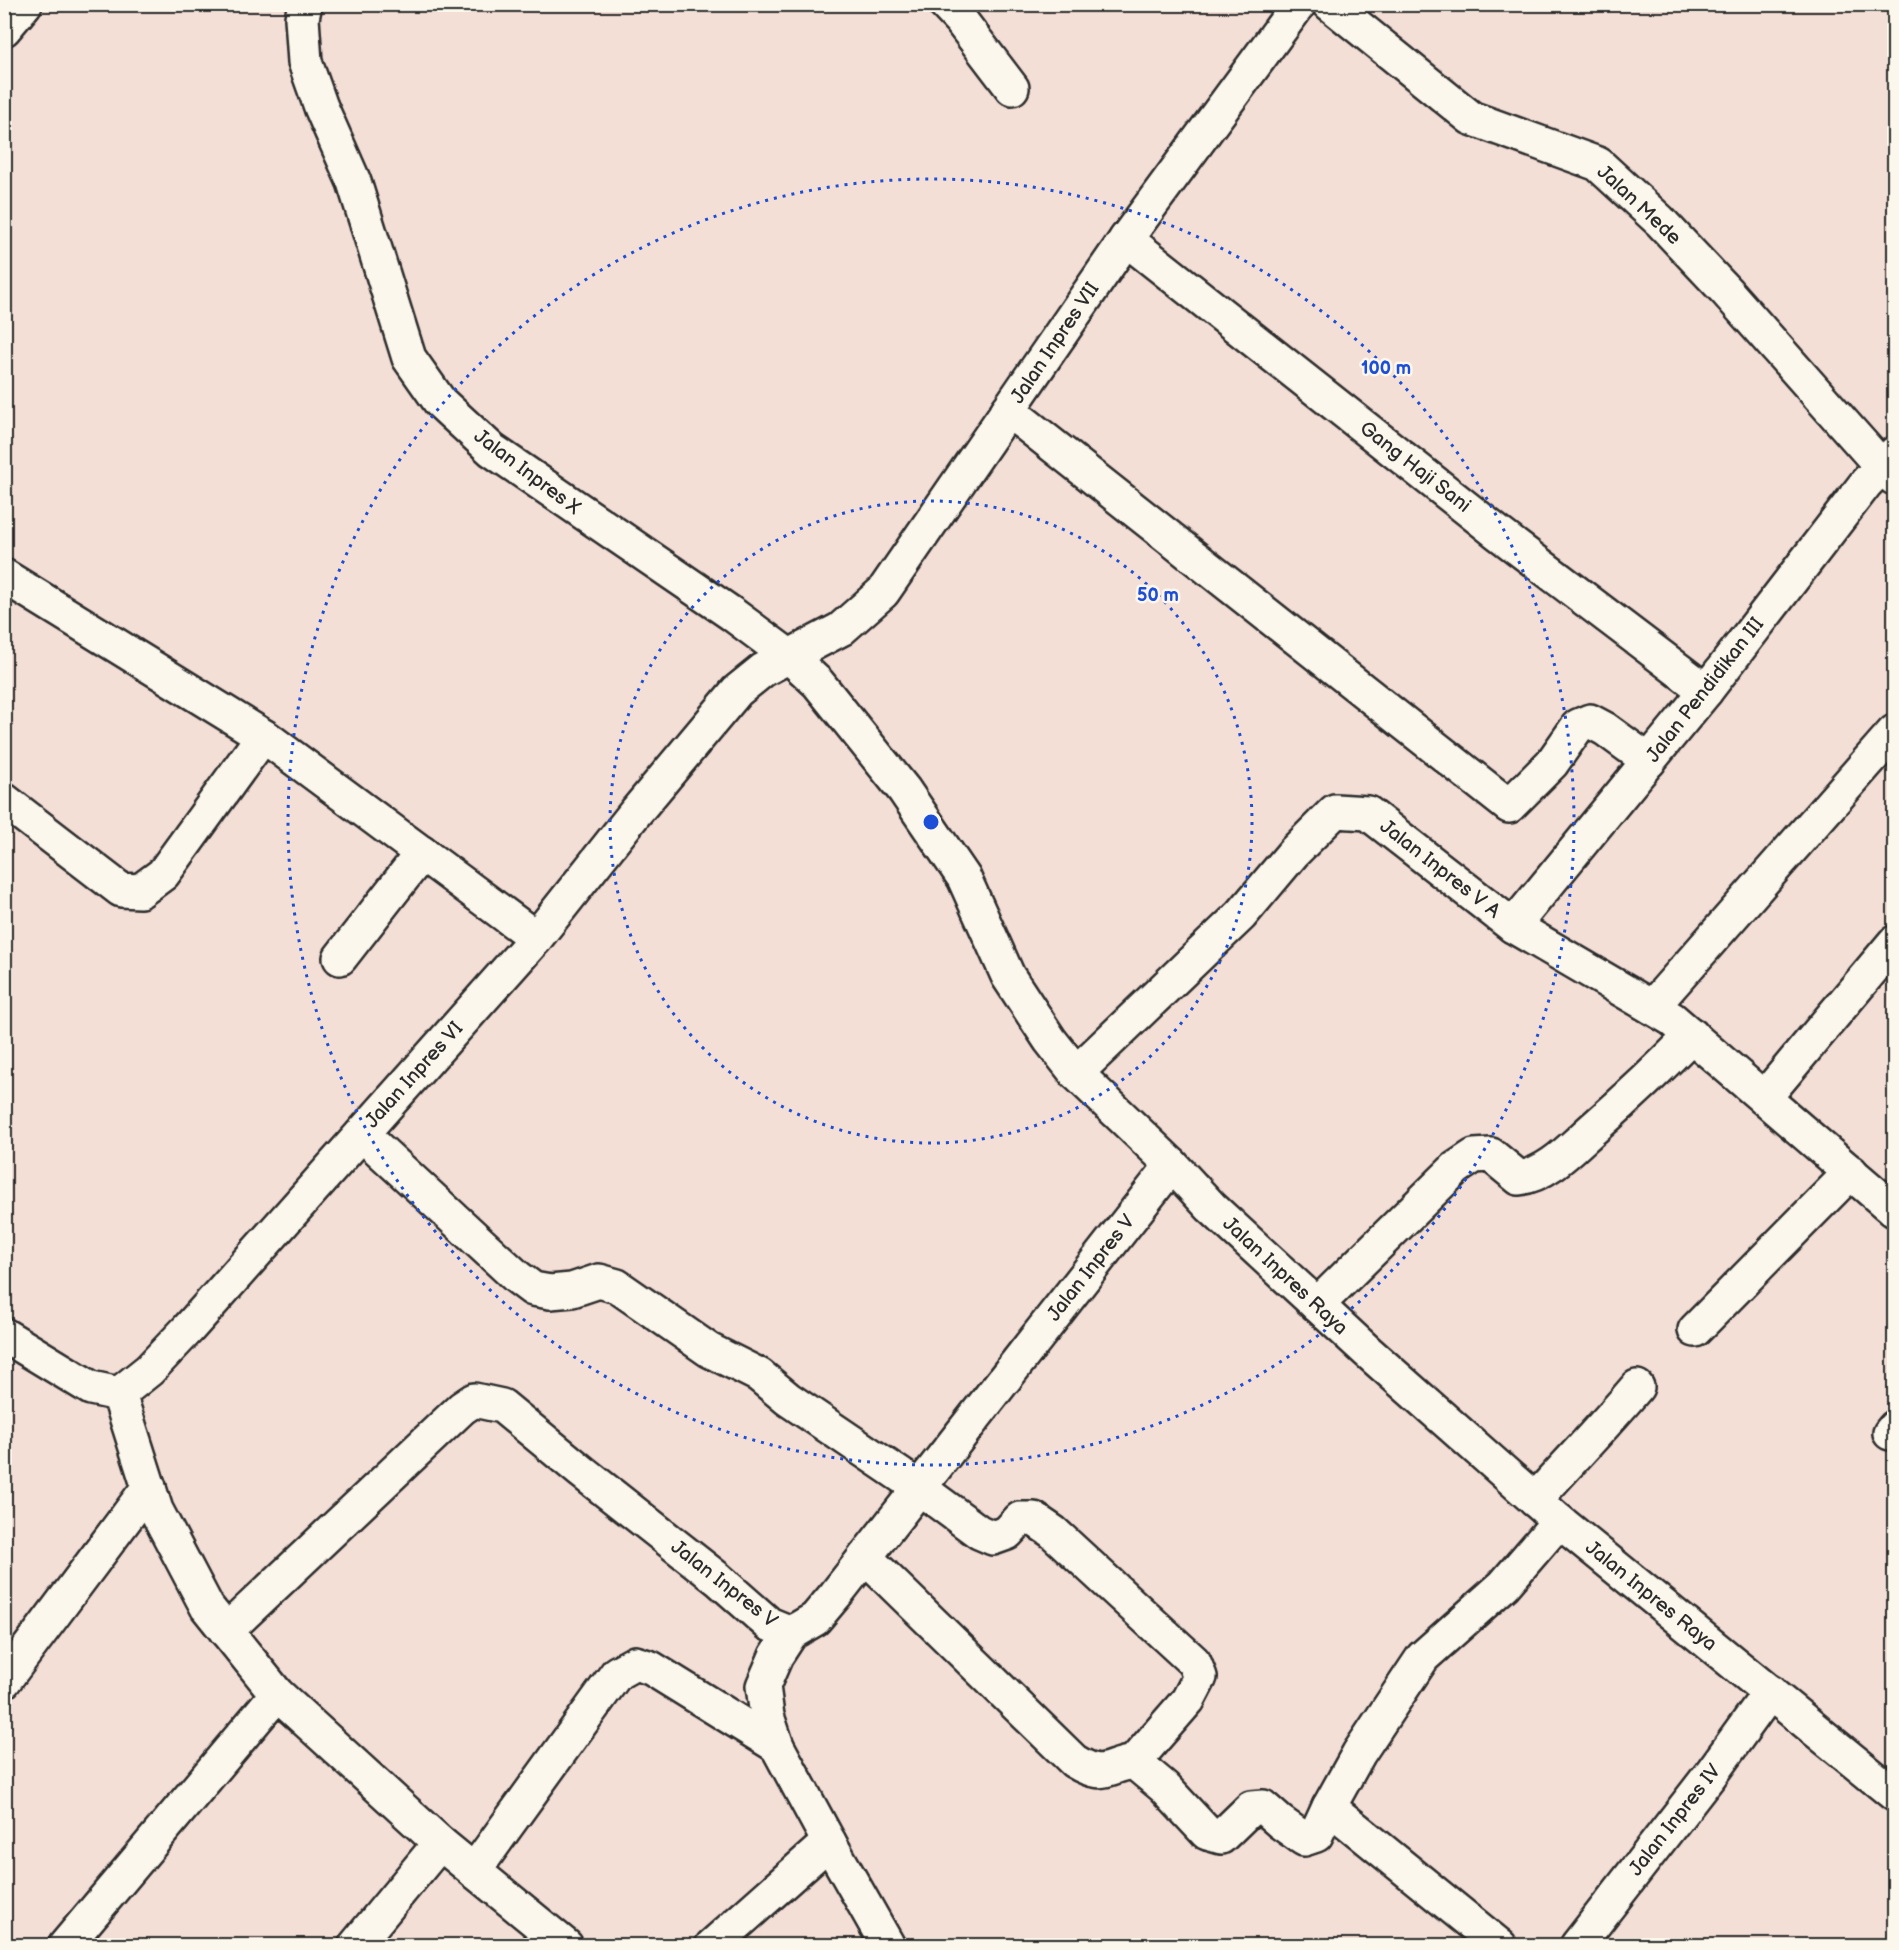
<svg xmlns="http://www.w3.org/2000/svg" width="1899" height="1950" font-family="'Balsamiq Sans',sans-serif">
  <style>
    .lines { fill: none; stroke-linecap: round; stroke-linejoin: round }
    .minor-casing { stroke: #2b2b2b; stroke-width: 38 }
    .minor { stroke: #fbf7ec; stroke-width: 33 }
    .ring { fill: none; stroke: #1d4ed8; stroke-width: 3; stroke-dasharray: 3 6 }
    .labels { text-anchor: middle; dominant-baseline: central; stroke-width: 5; stroke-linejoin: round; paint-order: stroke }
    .street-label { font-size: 20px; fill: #2b2b2b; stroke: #fbf7ec }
    .centre { fill: #1d4ed8; stroke: #fbf7ec; stroke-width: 3 }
    .ring-label { font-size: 18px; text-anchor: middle; font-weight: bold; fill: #1d4ed8; stroke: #fbf7ec; stroke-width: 5; stroke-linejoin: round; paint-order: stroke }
  </style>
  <rect width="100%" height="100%" fill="#f4dfd7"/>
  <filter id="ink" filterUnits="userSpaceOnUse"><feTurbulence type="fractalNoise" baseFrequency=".0167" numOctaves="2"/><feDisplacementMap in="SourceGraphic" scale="12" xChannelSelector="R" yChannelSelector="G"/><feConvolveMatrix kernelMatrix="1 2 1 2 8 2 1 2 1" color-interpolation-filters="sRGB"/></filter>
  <g filter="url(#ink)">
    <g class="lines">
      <g class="minor-casing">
        <g id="minor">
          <path d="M305,4L302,18L305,62L321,107L354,182L409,358L440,402L492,450L732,614L790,657L818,683L904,790L964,878L1008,976L1050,1040L1076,1073L1172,1165L1211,1207L1368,1352L1559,1521L1894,1794"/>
          <path d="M945,4L961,21L1012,88"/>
          <path d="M1330,4L1471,118L1598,164L1660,221L1727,292L1882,467L1894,478"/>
          <path d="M4,29L25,4"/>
          <path d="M1126,239L1498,533L1706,691"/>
          <path d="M1008,410L1509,806L1552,763L1578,726L1590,721L1605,729L1649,761"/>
          <path d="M4,576L268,739L536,938"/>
          <path d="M4,800L121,890L140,891L163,874L263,736"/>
          <path d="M1513,926L1706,691L1866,483L1894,454"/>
          <path d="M340,958L422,853"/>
          <path d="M1652,1007L1894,732"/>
          <path d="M1076,1073L1241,915L1294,852L1335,811L1368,813L1513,926L1672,1019L1894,1210"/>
          <path d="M1764,1098L1894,943"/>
          <path d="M362,1134L517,1277L533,1289L550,1292L572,1290L599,1281L617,1286L709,1350L759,1375L788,1399L918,1487L979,1532L993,1538L1007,1533L1020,1519H1034L1053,1532L1194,1662L1200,1677L1188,1700L1134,1762"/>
          <path d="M1317,1305L1456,1168L1474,1156L1491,1155L1519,1178C1549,1174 1573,1146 1595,1127C1628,1098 1661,1067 1692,1035"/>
          <path d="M1695,1330L1851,1172"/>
          <path d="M4,1335L91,1388L119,1394L149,1370L189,1328L536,938L635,813L737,691L763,670L841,629L883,592L1126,239L1299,4"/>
          <path d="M119,1394L156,1510L207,1607L277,1694L440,1843L566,1946"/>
          <path d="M1890,1433L1894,1428"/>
          <path d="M1535,1500C1569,1462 1604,1426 1637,1387"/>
          <path d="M865,1557L1074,1761C1105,1780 1105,1766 1134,1762L1164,1787L1207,1833L1221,1837L1251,1808L1263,1807L1280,1822L1304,1839L1316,1835L1329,1807L1359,1753L1423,1657L1504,1585L1559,1521"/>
          <path d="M226,1631L462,1408L474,1400L502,1406L581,1471L718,1579L769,1624L791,1633L815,1619L836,1594L1172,1165"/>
          <path d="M791,1633L776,1656L763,1686L767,1716L777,1746L829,1842L888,1946"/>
          <path d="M4,1681L149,1487"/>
          <path d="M1329,1807L1500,1946"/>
          <path d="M474,1871L617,1673L635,1663L651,1668L777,1746"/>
          <path d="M65,1946L277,1694"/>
          <path d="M355,1946L440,1843"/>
          <path d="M712,1946L829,1842"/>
          <path d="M1577,1946L1710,1775L1770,1692"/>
        </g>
      </g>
      <use href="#minor" class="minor"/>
    </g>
  </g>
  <g class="ring">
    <circle cx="931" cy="822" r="321"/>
    <circle cx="931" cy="822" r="643"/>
  </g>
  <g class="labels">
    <g class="street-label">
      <text transform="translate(1639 205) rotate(43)">Jalan Mede</text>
      <text transform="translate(1055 343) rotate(-56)">Jalan Inpres VII</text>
      <text transform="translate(1415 467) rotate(38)">Gang Haji Sani</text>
      <text transform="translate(527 472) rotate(37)">Jalan Inpres X</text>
      <text transform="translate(1705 690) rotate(-52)">Jalan Pendidikan III</text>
      <text transform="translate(1440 869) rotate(38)">Jalan Inpres V A</text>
      <text transform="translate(414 1075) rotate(-48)">Jalan Inpres VI</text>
      <text transform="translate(1091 1268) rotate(-52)">Jalan Inpres V</text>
      <text transform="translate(1285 1276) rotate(43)">Jalan Inpres Raya</text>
      <text transform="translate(724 1584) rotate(38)">Jalan Inpres V</text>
      <text transform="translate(1651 1596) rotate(39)">Jalan Inpres Raya</text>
      <text transform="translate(1675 1820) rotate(-52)">Jalan Inpres IV</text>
    </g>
  </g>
  <circle cx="931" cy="822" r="9" class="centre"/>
  <g class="ring-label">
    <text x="1386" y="374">100 m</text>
    <text x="1158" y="601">50 m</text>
  </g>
  <rect width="1899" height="1950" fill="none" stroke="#fbf7ec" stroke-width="24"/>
  <rect x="12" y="12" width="1875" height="1926" fill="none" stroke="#2b2b2b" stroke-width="2" filter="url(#ink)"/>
</svg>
